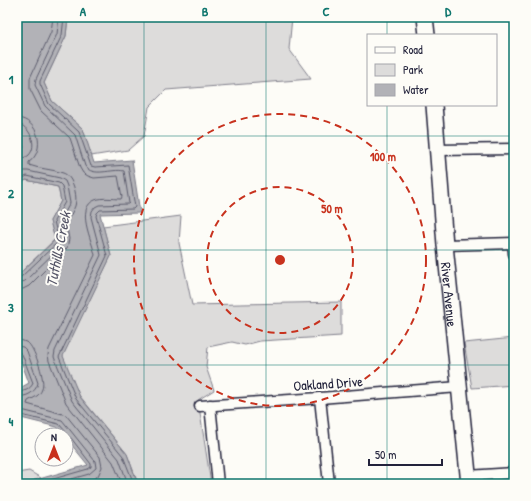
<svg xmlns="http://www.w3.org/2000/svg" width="531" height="501" font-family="'Patrick Hand',sans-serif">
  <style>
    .green { fill: #dddcdb; stroke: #807f8b }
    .water { fill: #b2b2b7; stroke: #787885 }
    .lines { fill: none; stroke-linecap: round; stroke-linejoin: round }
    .shore { stroke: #5c5c6d; stroke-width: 1 }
    .minor-casing { stroke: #22223b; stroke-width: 13 }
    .secondary-casing { stroke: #22223b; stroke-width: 18 }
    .minor { stroke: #fdfcf7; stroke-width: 10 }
    .secondary { stroke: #fdfcf7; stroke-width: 15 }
    .grid { fill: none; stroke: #0f766e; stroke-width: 1; stroke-opacity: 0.55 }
    .ring { fill: none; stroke: #c8321e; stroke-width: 2; stroke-dasharray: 7 5 }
    .labels { text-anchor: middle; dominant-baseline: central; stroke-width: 4; stroke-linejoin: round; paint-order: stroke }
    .street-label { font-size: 14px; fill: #22223b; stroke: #fdfcf7 }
    .water-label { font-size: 15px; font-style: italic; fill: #545466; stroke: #fdfcf7 }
    .centre { fill: #c8321e; stroke: #fdfcf7; stroke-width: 2 }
    .ring-label { font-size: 12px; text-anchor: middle; font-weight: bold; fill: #c8321e; stroke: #fdfcf7; stroke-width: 4; stroke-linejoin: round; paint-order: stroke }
    .neatline { fill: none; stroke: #0f766e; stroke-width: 1.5 }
    .grid-label { font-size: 13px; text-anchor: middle; font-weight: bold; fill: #0f766e }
  </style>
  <rect width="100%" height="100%" fill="#fdfcf7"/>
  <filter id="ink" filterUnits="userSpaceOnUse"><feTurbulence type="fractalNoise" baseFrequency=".025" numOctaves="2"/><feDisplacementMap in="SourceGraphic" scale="8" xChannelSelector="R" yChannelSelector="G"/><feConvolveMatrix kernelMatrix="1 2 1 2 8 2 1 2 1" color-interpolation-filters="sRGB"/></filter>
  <g filter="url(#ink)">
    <g class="green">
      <path d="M68,17H292L289,49L311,79L166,90L149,107L144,136L128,150L91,156L83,129L52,101L44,83L66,36Z"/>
      <path d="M26,180L58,187L61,201L50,221L55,239L17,276V185Z"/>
      <path d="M181,216L179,243L192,305L341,302V336L260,341L245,345L232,342L208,347L206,367L214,390L198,400L211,484H138L127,454L79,395L62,356L111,256L103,226Z"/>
      <path d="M514,338V385L472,388L464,343Z"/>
      <path d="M29,471L41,478L32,481L31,484H17V473Z"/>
    </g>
    <path class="water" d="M17,17H68L66,36L44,83L52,101L83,129L94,163L132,160L140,213L100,214L111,256L63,356L80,397L127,454L138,484H31L32,481L88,465L66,438V435H63L57,427L17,417V387L20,388L29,383L17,350V276L55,240L50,221L61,201L58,187L26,180L17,185V149L24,148L22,136L17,132Z"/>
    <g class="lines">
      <g class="shore">
        <path d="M53,17L51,32L30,78V89L41,111L70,138L80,168L83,173L88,176L94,178L118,176L122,197L121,199C113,199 103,197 95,200C75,208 92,240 95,255L49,349L48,355L49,361L66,403L113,462L122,484"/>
        <path d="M59,17L57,34L36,79L35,85L45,106L75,135L85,166C93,178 112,168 124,171L129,203L128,204L99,205L95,207L92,211L91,217L101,255L55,351L54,357L72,401L119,459L128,484"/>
        <path d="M64,17L62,35L40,81V84L49,104L79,132L91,166L95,167L128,165L135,207L133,209L100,210L97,213L96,216L107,256L59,357L76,399L123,456L134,484"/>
        <path d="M17,118C39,119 46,151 29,162V165C39,169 52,169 63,173C73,176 78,196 75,206C73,212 69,217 66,223L69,239L67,248L29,286L23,289H17"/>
        <path d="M17,124C30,125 38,146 29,155C26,158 21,158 17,158"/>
        <path d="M17,175L23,171H28L60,178L65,181L67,186L70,203L60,222L63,238L62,245L25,281L17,283"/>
        <path d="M17,181L27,176L59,183L62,186L65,202L54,221L58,238V242L21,277L17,278"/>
        <path d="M17,340C21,340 25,341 29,344C35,350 46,381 42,389C40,396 33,398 28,401L27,404L66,415L100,457L102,467L98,476L93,479L76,484"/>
        <path d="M17,346L23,347L27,351L38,383C36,392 26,398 17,396"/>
        <path d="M17,351L22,354L33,383C31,389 23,393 17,391"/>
        <path d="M17,409L62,420L95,461L96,468L89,474L54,484"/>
        <path d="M17,414L59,424L65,431L67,436L71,438L91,464V467L88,469L36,484"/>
      </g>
      <g class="minor-casing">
        <g id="minor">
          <path d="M437,150L514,149"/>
          <path d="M513,243L514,254"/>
          <path d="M445,245L514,243"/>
          <path d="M320,398L329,484"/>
          <path d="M210,405L218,484"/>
          <path d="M200,406L320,398L459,387"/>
          <path d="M468,476L514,473"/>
        </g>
      </g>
      <g class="secondary-casing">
        <g id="secondary">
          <path d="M425,17L427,35"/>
          <path id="s1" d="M434,105L445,245L469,484"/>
        </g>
      </g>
      <use href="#minor" class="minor"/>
      <use href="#secondary" class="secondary"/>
    </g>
  </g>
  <path class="grid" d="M144,17V484M266,17V484M387,17V35M387,105V484M17,136H514M17,250H514M17,365H514"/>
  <g class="ring">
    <circle cx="280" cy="260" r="73"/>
    <circle cx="280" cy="260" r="146"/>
  </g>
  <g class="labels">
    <g class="street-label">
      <text stroke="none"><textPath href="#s1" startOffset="190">River Avenue</textPath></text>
      <text transform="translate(328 383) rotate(-4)">Oakland Drive</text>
    </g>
    <g class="water-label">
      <text transform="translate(58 249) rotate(-79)">Tuthills Creek</text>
    </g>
  </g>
  <circle cx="280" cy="260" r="6" class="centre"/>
  <g class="ring-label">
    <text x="383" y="161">100 m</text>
    <text x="332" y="213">50 m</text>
  </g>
  <rect width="531" height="501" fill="none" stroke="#fdfcf7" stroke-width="44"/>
  <rect x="367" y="34" width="130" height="72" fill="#fdfcf7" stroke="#a5a5ac"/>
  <rect x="375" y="47" width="20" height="6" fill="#fdfcf7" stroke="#a5a5ac"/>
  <text x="403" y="54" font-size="12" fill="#22223b">Road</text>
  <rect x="375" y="64" width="20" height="12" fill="#dddcdb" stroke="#a5a5ac"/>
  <text x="403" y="74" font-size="12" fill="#22223b">Park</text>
  <rect x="375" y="84" width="20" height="12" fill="#b2b2b7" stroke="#a5a5ac"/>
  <text x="403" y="94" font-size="12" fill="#22223b">Water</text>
  <g transform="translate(54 447)"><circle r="19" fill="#fdfcf7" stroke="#a5a5ac"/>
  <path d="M0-3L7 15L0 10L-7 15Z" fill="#c8321e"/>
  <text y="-6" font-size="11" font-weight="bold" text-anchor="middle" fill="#22223b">N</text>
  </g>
  <path d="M369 459v6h73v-6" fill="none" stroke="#22223b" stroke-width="2"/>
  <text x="375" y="459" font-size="12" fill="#22223b" stroke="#fdfcf7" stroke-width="3" paint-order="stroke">50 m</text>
  <rect x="22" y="22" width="487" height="457" class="neatline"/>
  <g class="grid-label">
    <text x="83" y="16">A</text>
    <text x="205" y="16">B</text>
    <text x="326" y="16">C</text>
    <text x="448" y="16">D</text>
    <text x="11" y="84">1</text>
    <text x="11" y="198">2</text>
    <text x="11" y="312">3</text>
    <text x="11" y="426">4</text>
  </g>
</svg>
